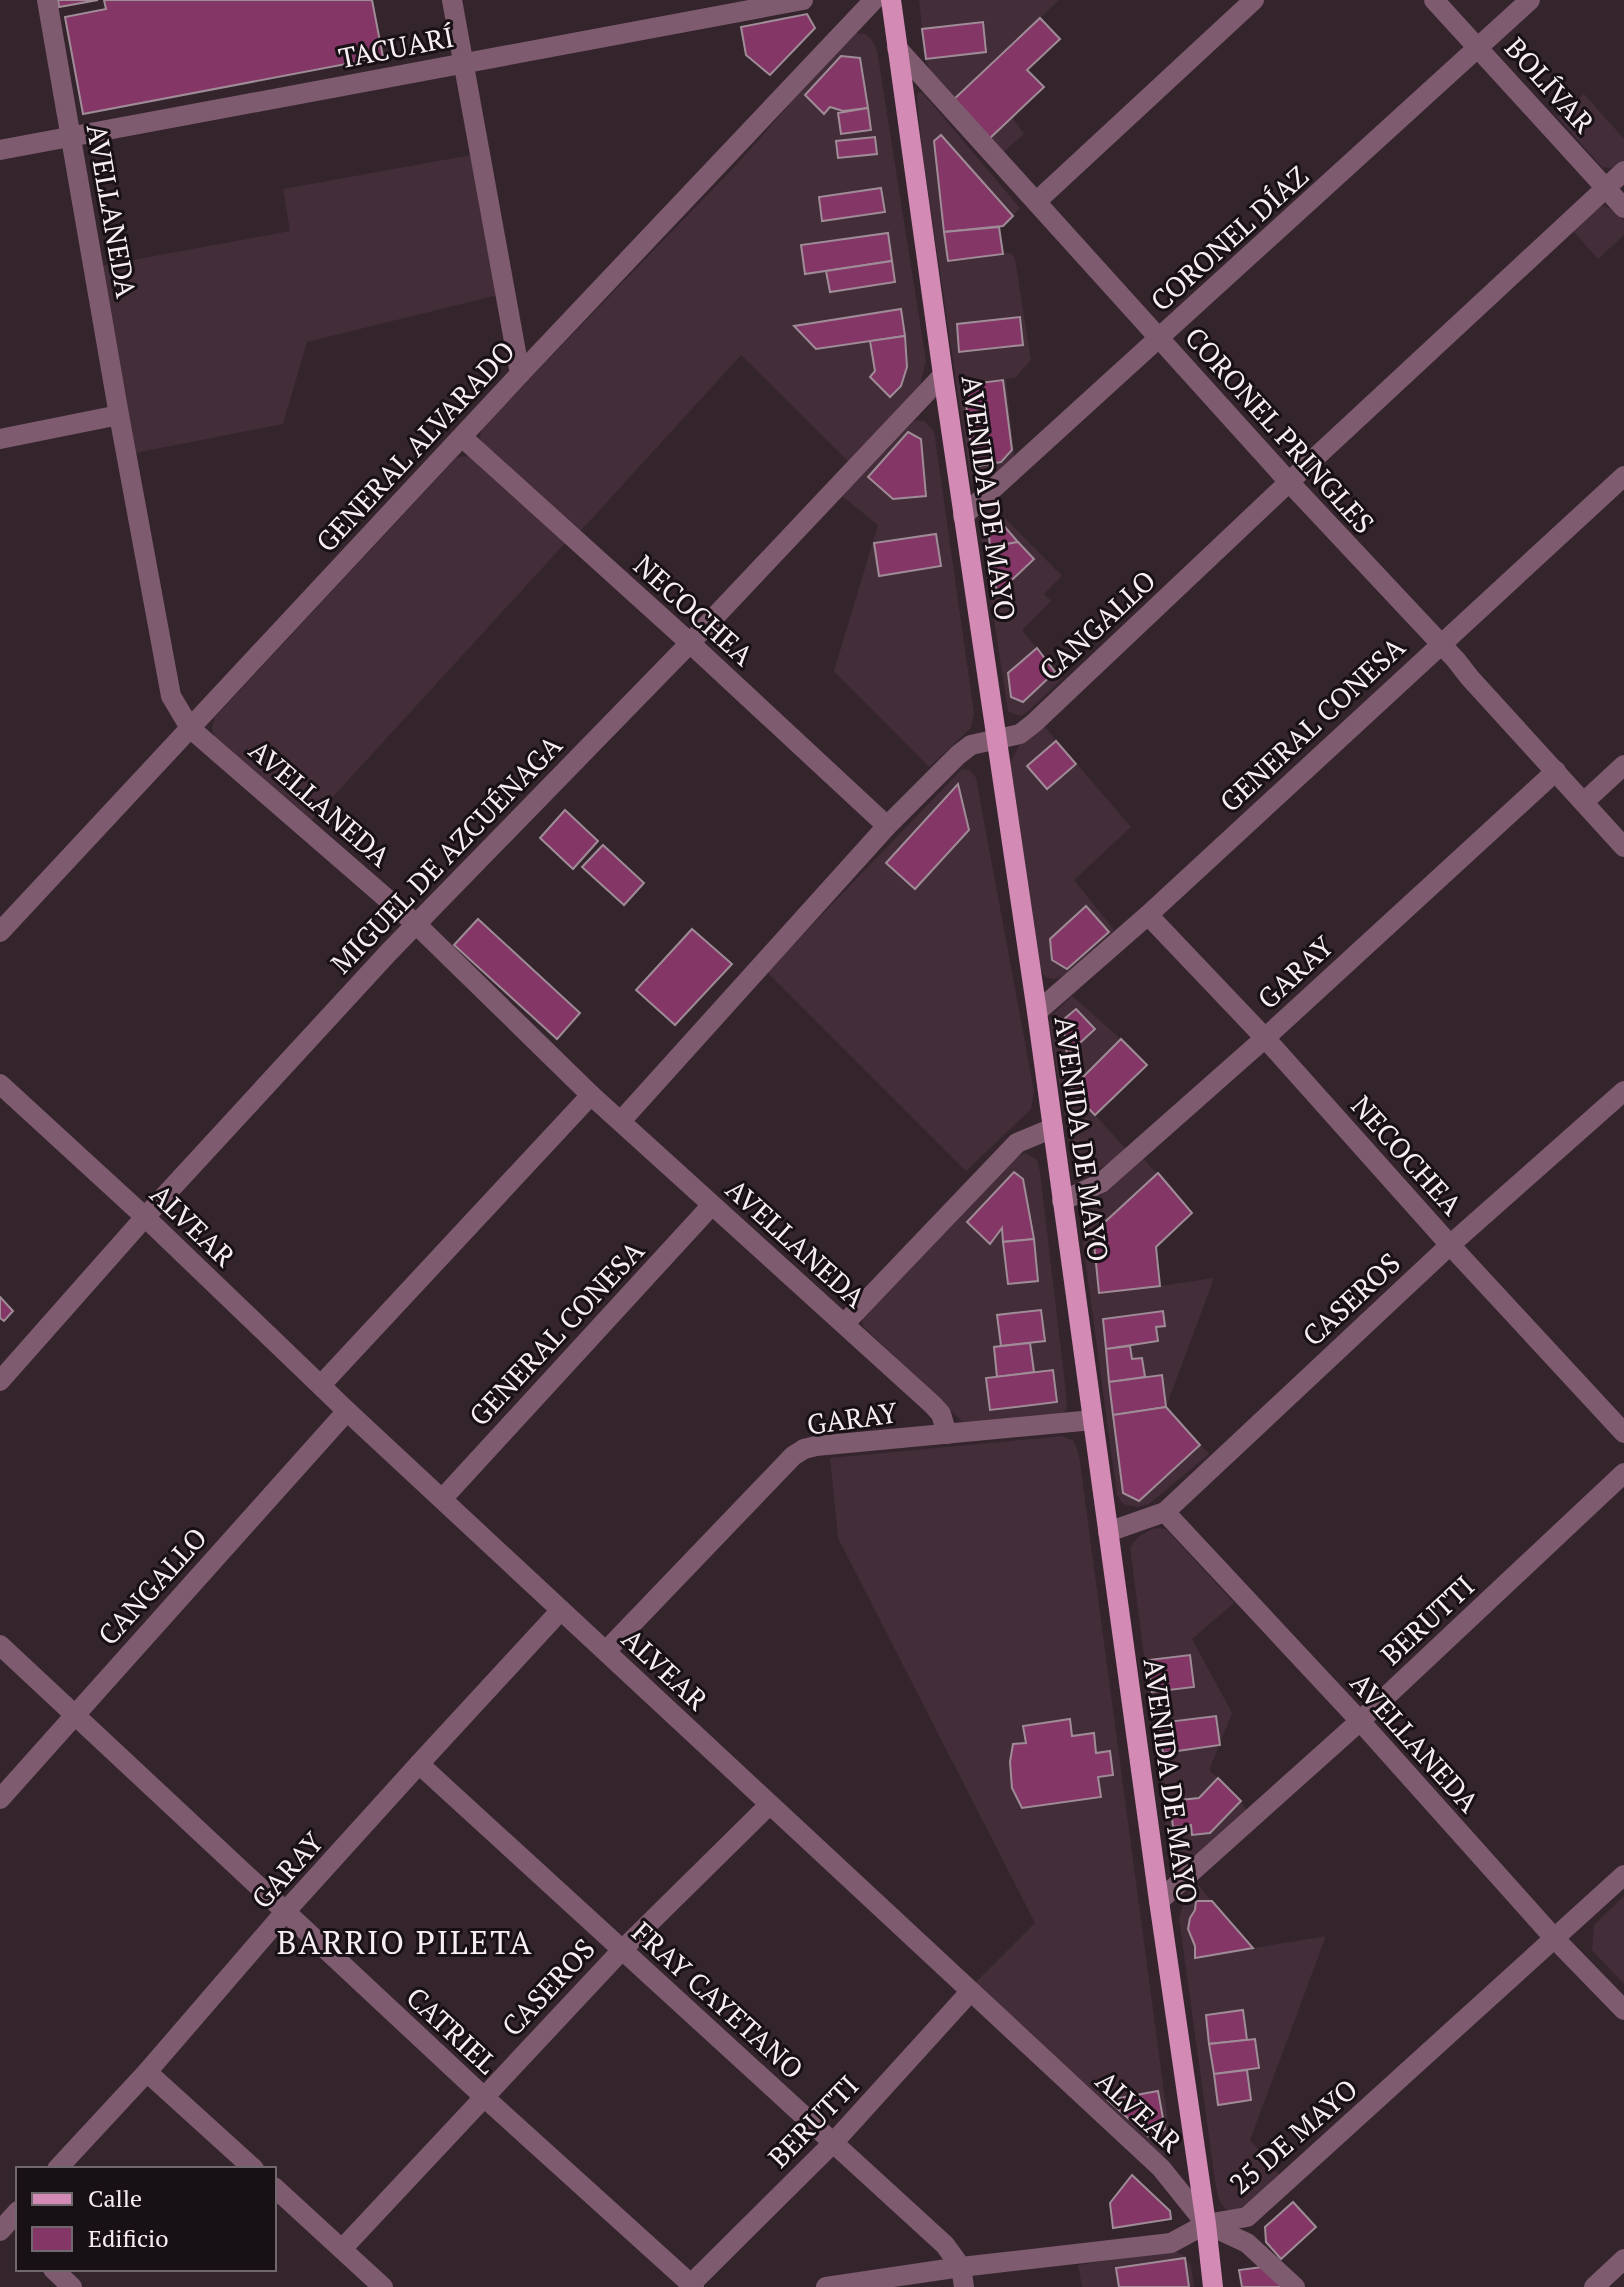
<svg xmlns="http://www.w3.org/2000/svg" width="1624" height="2287" font-family="'PT Serif',serif">
  <style>
    .built { fill: #422d39 }
    .building { fill: #843667; stroke: #9f8c96; stroke-width: 2 }
    .lines { fill: none; stroke-linecap: round; stroke-linejoin: round }
    .minor { stroke: #7f5b6f; stroke-width: 20 }
    .major { stroke: #d38ab4; stroke-width: 20 }
    .labels { text-anchor: middle; dominant-baseline: central; stroke-width: 6; stroke-linejoin: round; paint-order: stroke }
    .street-label { font-size: 28px; fill: #f7edf2; stroke: #171014 }
    .quarter-label { font-size: 32px; letter-spacing: 2px; fill: #f7edf2; stroke: #171014 }
  </style>
  <rect width="100%" height="100%" fill="#34252d"/>
  <g class="built">
    <path d="M919,0H1059L1040,18L1060,39L1028,70L1044,87L1012,117L1024,134L998,157L933,77L926,61Z"/>
    <path d="M856,33L865,34L871,39L877,50L926,361L919,390L849,462L741,355L576,536L483,447L480,438L482,428L740,161L849,36Z"/>
    <path d="M922,92L1020,208L1003,226L999,227L1003,253H1011L1015,259L1031,360L1015,378L1006,379L1015,464L981,487L975,486L971,482L922,150L917,97L918,93Z"/>
    <path d="M1584,94L1624,139V161L1618,166L1610,168L1602,167L1557,117Z"/>
    <path d="M471,155L498,295L307,342L283,424L135,453L100,266L290,231L283,189Z"/>
    <path d="M1604,206L1614,210L1624,220V235L1598,259L1573,231L1598,208Z"/>
    <path d="M914,421H924L934,431L974,713L971,728L929,767L834,671L878,525L842,496Z"/>
    <path d="M466,456L475,458L566,542L309,823L215,738L212,728L215,717L456,458Z"/>
    <path d="M993,506L1062,576L1044,594L1051,601L1022,630L1055,671L1063,678L1025,714L1020,716L1008,711L980,530L982,520Z"/>
    <path d="M1044,726L1131,827L1074,880L1114,930L1063,976L1054,979L1045,977L1041,970L1010,762L1021,743Z"/>
    <path d="M962,769L970,770L976,778L1034,1091L1031,1109L966,1171L767,972Z"/>
    <path d="M1072,996L1121,1039L1147,1065L1095,1115L1127,1150L1103,1167L1094,1169L1084,1168L1075,1162L1071,1151L1049,1023L1050,1017Z"/>
    <path d="M1026,1153L1037,1160L1040,1172L1067,1401L1066,1410L1058,1419L965,1424L863,1326L862,1312L1014,1157Z"/>
    <path d="M1143,1158L1192,1213L1156,1247L1160,1286L1214,1278L1166,1407L1209,1454L1149,1504L1137,1507L1123,1504L1117,1495L1080,1221L1085,1210Z"/>
    <path d="M1063,1436L1074,1441L1079,1455L1170,2137L1169,2155L1157,2157L973,1985L1035,1923L838,1538L830,1458Z"/>
    <path d="M1160,1528L1167,1530L1234,1603L1192,1639L1232,1713L1209,1770L1241,1801L1246,1810L1192,1861L1185,1865L1177,1866L1172,1863L1170,1858L1130,1547L1138,1537L1152,1529Z"/>
    <path d="M1198,1885L1253,1948L1326,1936L1250,2140L1282,2178L1246,2211L1234,2213L1225,2209L1219,2200L1215,2181L1179,1918L1185,1899Z"/>
    <path d="M1624,1896V1984L1592,1950L1594,1925Z"/>
    <path d="M1175,2251L1183,2255L1191,2266L1194,2287H1082L1078,2265Z"/>
  </g>
  <g class="building">
    <path d="M58,0H98L59,7Z"/>
    <path d="M104,0H372L383,57L83,114L65,17L106,9Z"/>
    <path d="M807,14L815,28L770,75L746,55L741,27Z"/>
    <path d="M1040,18L1060,39L1027,70L1044,87L989,139L952,101Z"/>
    <path d="M983,22L986,52L926,59L922,29Z"/>
    <path d="M841,56L860,58L868,108L843,111L830,107L824,114L805,95Z"/>
    <path d="M868,108L871,130L841,134L838,113Z"/>
    <path d="M941,135L1013,216L1003,226L944,232L934,141Z"/>
    <path d="M875,137L877,154L838,158L836,141Z"/>
    <path d="M881,188L885,212L822,221L819,197Z"/>
    <path d="M999,227L1003,254L948,261L944,232Z"/>
    <path d="M888,233L892,261L805,274L801,245Z"/>
    <path d="M892,261L895,282L830,292L826,271Z"/>
    <path d="M901,309L905,336L816,349L794,326Z"/>
    <path d="M1020,317L1023,345L959,352L957,324Z"/>
    <path d="M905,336L907,367L901,386L890,397L870,377L875,371L870,341Z"/>
    <path d="M1003,380L1012,450L1001,462L973,467L964,385Z"/>
    <path d="M908,432L921,439L926,496L893,499L868,477Z"/>
    <path d="M998,519L1018,542L990,547L989,535Z"/>
    <path d="M936,534L941,566L879,576L874,543Z"/>
    <path d="M1018,542L1034,559L997,594L990,547Z"/>
    <path d="M1037,648L1055,672L1023,702L1011,697L1008,673Z"/>
    <path d="M1056,741L1076,764L1047,789L1027,766Z"/>
    <path d="M958,784L969,830L915,889L886,863Z"/>
    <path d="M565,810L598,841L573,869L540,838Z"/>
    <path d="M603,845L644,883L624,905L582,867Z"/>
    <path d="M1086,906L1109,932L1067,969L1052,960L1050,939Z"/>
    <path d="M478,919L580,1013L557,1039L454,945Z"/>
    <path d="M692,929L732,964L675,1025L636,990Z"/>
    <path d="M1076,1009L1095,1029L1067,1055L1063,1020Z"/>
    <path d="M1121,1039L1147,1065L1095,1115L1070,1090Z"/>
    <path d="M1014,1172L1023,1179L1034,1239L1003,1242L1002,1228L990,1244L967,1222Z"/>
    <path d="M1158,1173L1192,1213L1156,1247L1160,1286L1099,1293L1093,1233Z"/>
    <path d="M1034,1239L1038,1281L1008,1284L1003,1242Z"/>
    <path d="M0,1297L13,1311L4,1321L0,1318Z"/>
    <path d="M1041,1310L1045,1341L1001,1346L997,1315Z"/>
    <path d="M1163,1311L1165,1326L1156,1327L1158,1341L1106,1349L1103,1319Z"/>
    <path d="M1030,1343L1034,1372L997,1377L994,1347Z"/>
    <path d="M1130,1346L1132,1359L1142,1358L1145,1377L1109,1382L1106,1349Z"/>
    <path d="M1053,1370L1057,1402L990,1410L986,1378Z"/>
    <path d="M1162,1375L1166,1407L1113,1415L1109,1382Z"/>
    <path d="M1166,1407L1200,1445L1139,1501L1123,1493L1113,1415Z"/>
    <path d="M1190,1655L1194,1687L1152,1692L1148,1660Z"/>
    <path d="M1216,1716L1220,1745L1163,1753L1159,1723Z"/>
    <path d="M1070,1719L1072,1736L1094,1733L1096,1753L1110,1751L1113,1775L1098,1777L1101,1797L1022,1808L1012,1788L1010,1762L1013,1744L1026,1743L1023,1726Z"/>
    <path d="M1218,1778L1241,1801L1210,1833L1192,1835L1191,1825L1173,1827L1170,1801L1199,1798Z"/>
    <path d="M1196,1901H1212L1253,1948L1195,1958V1946L1188,1929L1190,1918L1195,1910Z"/>
    <path d="M1243,2010L1247,2040L1209,2044L1206,2015Z"/>
    <path d="M1255,2039L1259,2068L1214,2074L1209,2044Z"/>
    <path d="M1247,2070L1251,2100L1218,2105L1214,2074Z"/>
    <path d="M1158,2091L1165,2129L1151,2139L1108,2100Z"/>
    <path d="M1132,2175L1170,2211L1171,2219L1113,2228L1110,2203Z"/>
    <path d="M1293,2202L1316,2227L1281,2259L1266,2242L1265,2227Z"/>
    <path d="M1185,2258L1189,2287H1119L1116,2268Z"/>
    <path d="M1262,2267L1283,2287H1242L1239,2270Z"/>
  </g>
  <g class="lines">
    <g class="minor">
      <path d="M47,0L119,415L171,696L190,728L416,924L591,1095L933,1405L941,1414L947,1434"/>
      <path d="M452,0L520,374"/>
      <path d="M1434,0L1624,208"/>
      <path d="M897,48L1289,482L1456,660L1470,678L1624,847"/>
      <path d="M0,150L803,0"/>
      <path d="M1037,201L1254,0"/>
      <path d="M462,437L690,643L887,826"/>
      <path d="M0,439L119,415"/>
      <path d="M963,516L1530,0"/>
      <path d="M1584,802L1624,765"/>
      <path d="M1148,915L1265,1038L1450,1245L1624,1433"/>
      <path d="M0,932L520,374L874,0"/>
      <path d="M1037,1012L1148,915L1624,476"/>
      <path d="M0,1084L145,1217L347,1411L1161,2168L1206,2224L1247,2243L1295,2287"/>
      <path d="M621,1121L887,826L958,755L971,745L1020,734L1034,723L1289,482L1624,171"/>
      <path d="M1062,1201L1101,1183L1265,1038L1556,771"/>
      <path d="M845,1323L1017,1143L1053,1128"/>
      <path d="M0,1381L145,1217L389,952L690,643L943,375"/>
      <path d="M321,1385L591,1095"/>
      <path d="M443,1498L711,1206"/>
      <path d="M1165,1512L1360,1721L1555,1939L1624,2010"/>
      <path d="M1108,1532L1165,1512L1450,1245L1624,1091"/>
      <path d="M0,1645L484,2097L694,2287"/>
      <path d="M606,1651L793,1456L804,1449L816,1446L1093,1420"/>
      <path d="M419,1764L945,2245L961,2267L964,2287"/>
      <path d="M0,1799L347,1411"/>
      <path d="M1159,1901L1360,1721L1624,1473"/>
      <path d="M147,2072L254,2169"/>
      <path d="M57,2169L147,2072L285,1912L419,1764L561,1610"/>
      <path d="M274,2187L383,2287"/>
      <path d="M0,2231L18,2211"/>
      <path d="M342,2249L621,1951L769,1805"/>
      <path d="M53,2269L72,2287"/>
      <path d="M691,2284L833,2143L970,1992"/>
      <path d="M826,2287L961,2267L1171,2243L1206,2224L1247,2217L1624,1875"/>
      <path d="M1594,2287L1624,2259"/>
    </g>
    <path class="major" d="M891,0L943,375L1037,1012L1159,1901L1206,2224L1213,2287"/>
  </g>
  <g class="labels">
    <g class="street-label">
      <text transform="translate(396 47) rotate(-11)">TACUARÍ</text>
      <text transform="translate(1550 85) rotate(48)">BOLÍVAR</text>
      <text transform="translate(112 211) rotate(80)">AVELLANEDA</text>
      <text transform="translate(1229 238) rotate(-42)">CORONEL DÍAZ</text>
      <text transform="translate(1280 430) rotate(48)">CORONEL PRINGLES</text>
      <text transform="translate(415 446) rotate(-47)">GENERAL ALVARADO</text>
      <text transform="translate(989 498) rotate(82)">AVENIDA DE MAYO</text>
      <text transform="translate(694 610) rotate(42)">NECOCHEA</text>
      <text transform="translate(1097 625) rotate(-43)">CANGALLO</text>
      <text transform="translate(1312 724) rotate(-43)">GENERAL CONESA</text>
      <text transform="translate(320 803) rotate(41)">AVELLANEDA</text>
      <text transform="translate(446 854) rotate(-46)">MIGUEL DE AZCUÉNAGA</text>
      <text transform="translate(1295 972) rotate(-43)">GARAY</text>
      <text transform="translate(1082 1139) rotate(82)">AVENIDA DE MAYO</text>
      <text transform="translate(1407 1155) rotate(48)">NECOCHEA</text>
      <text transform="translate(193 1225) rotate(44)">ALVEAR</text>
      <text transform="translate(796 1243) rotate(42)">AVELLANEDA</text>
      <text transform="translate(1351 1299) rotate(-43)">CASEROS</text>
      <text transform="translate(556 1333) rotate(-47)">GENERAL CONESA</text>
      <text transform="translate(852 1418) rotate(-8)">GARAY</text>
      <text transform="translate(152 1586) rotate(-48)">CANGALLO</text>
      <text transform="translate(1427 1620) rotate(-43)">BERUTTI</text>
      <text transform="translate(665 1669) rotate(43)">ALVEAR</text>
      <text transform="translate(1415 1742) rotate(48)">AVELLANEDA</text>
      <text transform="translate(1171 1781) rotate(82)">AVENIDA DE MAYO</text>
      <text transform="translate(287 1870) rotate(-48)">GARAY</text>
      <text transform="translate(548 1987) rotate(-47)">CASEROS</text>
      <text transform="translate(718 2000) rotate(42)">FRAY CAYETANO</text>
      <text transform="translate(452 2030) rotate(43)">CATRIEL</text>
      <text transform="translate(1139 2111) rotate(43)">ALVEAR</text>
      <text transform="translate(813 2121) rotate(-46)">BERUTTI</text>
      <text transform="translate(1293 2136) rotate(-41)">25 DE MAYO</text>
    </g>
    <g class="quarter-label">
      <text x="405" y="1942">BARRIO PILETA</text>
    </g>
  </g>
  <rect x="16" y="2167" width="260" height="104" fill="#171014" stroke="#71686d" stroke-width="2"/>
  <rect x="32" y="2193" width="40" height="12" fill="#d38ab4" stroke="#71686d" stroke-width="2"/>
  <text x="88" y="2207" font-size="24" fill="#f7edf2">Calle</text>
  <rect x="32" y="2227" width="40" height="24" fill="#843667" stroke="#71686d" stroke-width="2"/>
  <text x="88" y="2247" font-size="24" fill="#f7edf2">Edificio</text>
</svg>
